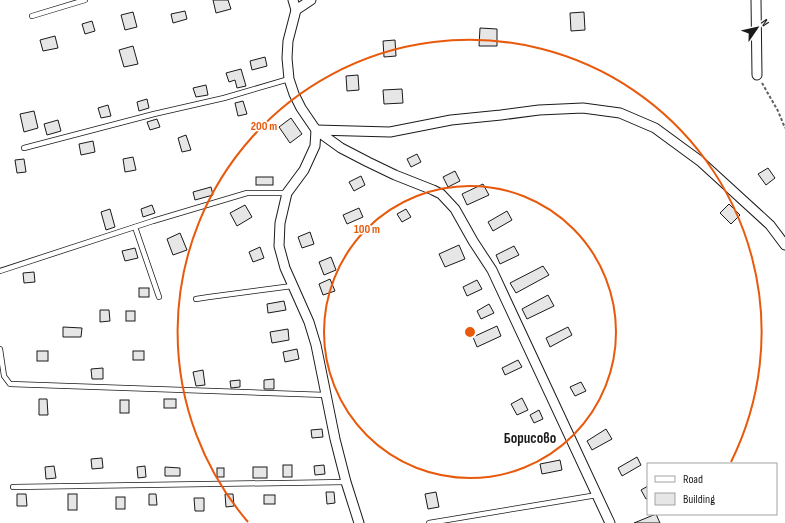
<svg xmlns="http://www.w3.org/2000/svg" width="785" height="523" font-family="'Sofia Sans Condensed',sans-serif">
  <style>
    .building { fill: #e6e6e6; stroke: #1a1a1a }
    .lines { fill: none; stroke-linecap: round; stroke-linejoin: round }
    .lane-casing { stroke: #1a1a1a; stroke-width: 6 }
    .street-casing { stroke: #1a1a1a; stroke-width: 11 }
    .path { stroke: #5f5f5f; stroke-width: 2; stroke-dasharray: 3 2; stroke-linecap: butt }
    .lane { stroke: #fff; stroke-width: 4.5 }
    .street { stroke: #fff; stroke-width: 9 }
    .ring { fill: none; stroke: #e8590c; stroke-width: 2 }
    .labels { text-anchor: middle; dominant-baseline: central; stroke-width: 3; stroke-linejoin: round; paint-order: stroke }
    .quarter-label { font-size: 15px; font-weight: bold; fill: #1a1a1a; stroke: #fff }
    .centre { fill: #e8590c; stroke: #fff; stroke-width: 2 }
    .ring-label { font-size: 12px; text-anchor: middle; font-weight: bold; fill: #e8590c; stroke: #fff; stroke-width: 3; stroke-linejoin: round; paint-order: stroke }
  </style>
  <rect width="100%" height="100%" fill="#fff"/>
  <g class="building">
    <path d="M213,0H228L231,9L216,13Z"/>
    <path d="M185,11L187,19L173,23L171,14Z"/>
    <path d="M133,12L137,27L125,30L121,15Z"/>
    <path d="M584,12L585,30L571,31L570,13Z"/>
    <path d="M92,21L95,31L85,34L82,24Z"/>
    <path d="M480,28L497,29V46H479Z"/>
    <path d="M55,36L58,48L43,51L40,40Z"/>
    <path d="M395,40L396,56L384,57L383,41Z"/>
    <path d="M133,46L138,64L124,67L119,50Z"/>
    <path d="M265,57L267,66L252,70L250,61Z"/>
    <path d="M241,69L246,86L237,88L235,80L229,82L226,73Z"/>
    <path d="M358,75L359,90L347,91L346,76Z"/>
    <path d="M206,85L208,95L196,97L193,88Z"/>
    <path d="M402,89L403,103L384,104L383,90Z"/>
    <path d="M147,99L149,108L139,111L137,102Z"/>
    <path d="M243,101L247,114L238,116L235,103Z"/>
    <path d="M108,105L111,116L101,118L98,108Z"/>
    <path d="M34,111L38,128L24,132L20,114Z"/>
    <path d="M291,118L302,134L290,143L279,127Z"/>
    <path d="M157,119L160,127L150,130L147,122Z"/>
    <path d="M58,120L61,131L47,135L44,124Z"/>
    <path d="M186,135L191,150L182,152L178,138Z"/>
    <path d="M93,141L95,152L81,155L79,144Z"/>
    <path d="M417,154L421,162L411,167L407,159Z"/>
    <path d="M133,157L136,170L125,172L123,159Z"/>
    <path d="M24,159L26,172L17,173L15,160Z"/>
    <path d="M768,168L775,178L766,185L758,174Z"/>
    <path d="M455,171L460,181L448,187L443,177Z"/>
    <path d="M361,176L365,185L354,191L349,182Z"/>
    <rect x="256" y="177" width="17" height="8"/>
    <path d="M483,184L489,195L467,205L462,194Z"/>
    <path d="M211,187L213,195L195,200L193,192Z"/>
    <path d="M729,204L740,215L731,224L720,213Z"/>
    <path d="M152,205L155,213L143,217L141,209Z"/>
    <path d="M245,205L252,217L237,226L230,213Z"/>
    <path d="M359,208L363,217L347,224L343,215Z"/>
    <path d="M110,209L115,227L106,230L101,212Z"/>
    <path d="M406,209L411,217L402,222L397,214Z"/>
    <path d="M507,211L512,220L493,231L488,222Z"/>
    <path d="M310,232L314,244L302,248L298,237Z"/>
    <path d="M180,233L187,250L173,255L167,239Z"/>
    <path d="M459,245L465,259L445,267L439,254Z"/>
    <path d="M514,246L519,255L500,264L496,255Z"/>
    <path d="M260,247L264,258L253,262L249,252Z"/>
    <path d="M135,248L138,258L125,261L122,251Z"/>
    <path d="M331,257L336,270L324,275L319,262Z"/>
    <path d="M543,266L549,275L516,293L510,283Z"/>
    <path d="M34,272L35,282L24,283L23,273Z"/>
    <path d="M330,279L335,291L323,295L319,284Z"/>
    <path d="M477,280L482,289L467,296L463,287Z"/>
    <rect x="139" y="288" width="10" height="9"/>
    <path d="M548,295L554,306L527,319L522,309Z"/>
    <path d="M284,301L286,310L268,313L267,304Z"/>
    <path d="M489,304L494,313L481,319L477,311Z"/>
    <path d="M100,310H109L110,321L100,322Z"/>
    <rect x="126" y="311" width="9" height="10"/>
    <path d="M497,326L501,336L477,347L473,337Z"/>
    <path d="M63,327L82,328L81,337H63Z"/>
    <path d="M568,327L572,335L550,347L546,338Z"/>
    <path d="M288,329L289,340L272,343L270,332Z"/>
    <path d="M297,349L299,359L285,362L283,352Z"/>
    <rect x="37" y="351" width="11" height="10"/>
    <rect x="133" y="351" width="11" height="9"/>
    <path d="M518,360L522,367L505,375L502,368Z"/>
    <path d="M103,368V379H92L91,369Z"/>
    <path d="M203,370L205,385L196,386L193,372Z"/>
    <path d="M274,379V389H264V380Z"/>
    <path d="M240,380V387L231,388L230,381Z"/>
    <path d="M581,382L586,391L575,396L570,387Z"/>
    <path d="M522,398L528,410L517,415L511,404Z"/>
    <path d="M39,399H47L48,415H39Z"/>
    <rect x="164" y="399" width="12" height="9"/>
    <rect x="120" y="400" width="9" height="13"/>
    <path d="M539,410L543,419L534,423L530,415Z"/>
    <path d="M322,429L323,437L312,438L311,430Z"/>
    <path d="M606,429L612,439L592,450L587,441Z"/>
    <path d="M637,457L641,465L622,476L618,468Z"/>
    <path d="M102,458L103,468L92,469L91,459Z"/>
    <path d="M560,460L562,470L542,474L540,464Z"/>
    <rect x="283" y="465" width="9" height="12"/>
    <path d="M324,465L325,474L315,475L314,466Z"/>
    <path d="M54,466L56,478L46,479L45,467Z"/>
    <path d="M145,466L146,477L138,478L137,467Z"/>
    <path d="M165,467L180,468V476H165Z"/>
    <rect x="253" y="467" width="14" height="11"/>
    <rect x="217" y="468" width="7" height="9"/>
    <path d="M648,486V498L646,499L641,490Z"/>
    <path d="M326,492H334L335,503L327,504Z"/>
    <path d="M436,492L439,507L428,509L425,494Z"/>
    <path d="M17,494H26L27,506H17Z"/>
    <rect x="68" y="494" width="9" height="16"/>
    <path d="M149,494H156L157,505H149Z"/>
    <path d="M225,494H233L234,506L226,507Z"/>
    <rect x="264" y="495" width="11" height="9"/>
    <rect x="116" y="497" width="9" height="12"/>
    <path d="M194,498H204V511H195Z"/>
    <path d="M656,514L660,523H634Z"/>
  </g>
  <g class="lines">
    <g class="lane-casing">
      <g id="lane">
        <path d="M32,16L85,0"/>
        <path d="M24,148L154,114L224,98L289,79"/>
        <path d="M135,227L159,297"/>
        <path d="M0,271L153,221L247,193H287"/>
        <path d="M196,299L209,297L292,286"/>
        <path d="M0,349L4,376L10,384L326,395"/>
        <path d="M13,487L346,482"/>
        <path d="M429,523L597,495"/>
      </g>
    </g>
    <g class="street-casing">
      <g id="street">
        <path d="M293,0L296,10"/>
        <path d="M311,0L296,10L288,41L287,58L289,79L294,94L301,108L316,130L341,148L368,162L395,175L433,190L441,194L455,209L473,241L492,270L610,523"/>
        <path d="M756,0L757,75"/>
        <path d="M359,523L346,482L335,439L316,345L309,322L285,268L279,246L280,223L287,193L304,170L315,146L316,130L390,132L451,120L501,115L539,110L583,108L620,113L655,128L700,161L770,225L785,245"/>
      </g>
    </g>
    <path class="path" d="M762,83L778,111L785,128"/>
    <use href="#lane" class="lane"/>
    <use href="#street" class="street"/>
  </g>
  <g class="ring">
    <circle cx="470" cy="332" r="146"/>
    <path d="M248 522A292 292 0 1 1 731 462"/>
  </g>
  <g class="labels">
    <g class="quarter-label">
      <text x="530" y="438">Борисово</text>
    </g>
  </g>
  <circle cx="470" cy="332" r="6" class="centre"/>
  <g class="ring-label">
    <text x="264" y="130">200 m</text>
    <text x="367" y="233">100 m</text>
  </g>
  <rect x="647" y="463" width="130" height="52" fill="#ffffff" stroke="#a3a3a3"/>
  <rect x="655" y="476" width="20" height="6" fill="#ffffff" stroke="#a3a3a3"/>
  <text x="683" y="483" font-size="12" fill="#1a1a1a">Road</text>
  <rect x="655" y="493" width="20" height="12" fill="#e6e6e6" stroke="#a3a3a3"/>
  <text x="683" y="503" font-size="12" fill="#1a1a1a">Building</text>
  <g transform="translate(757 28) rotate(56)" stroke="#ffffff" stroke-width="3" paint-order="stroke">
  <path d="M0-3L7 15L0 10L-7 15Z" fill="#1a1a1a"/>
  <text y="-6" font-size="11" font-weight="bold" text-anchor="middle" fill="#1a1a1a">N</text>
  </g>
</svg>
